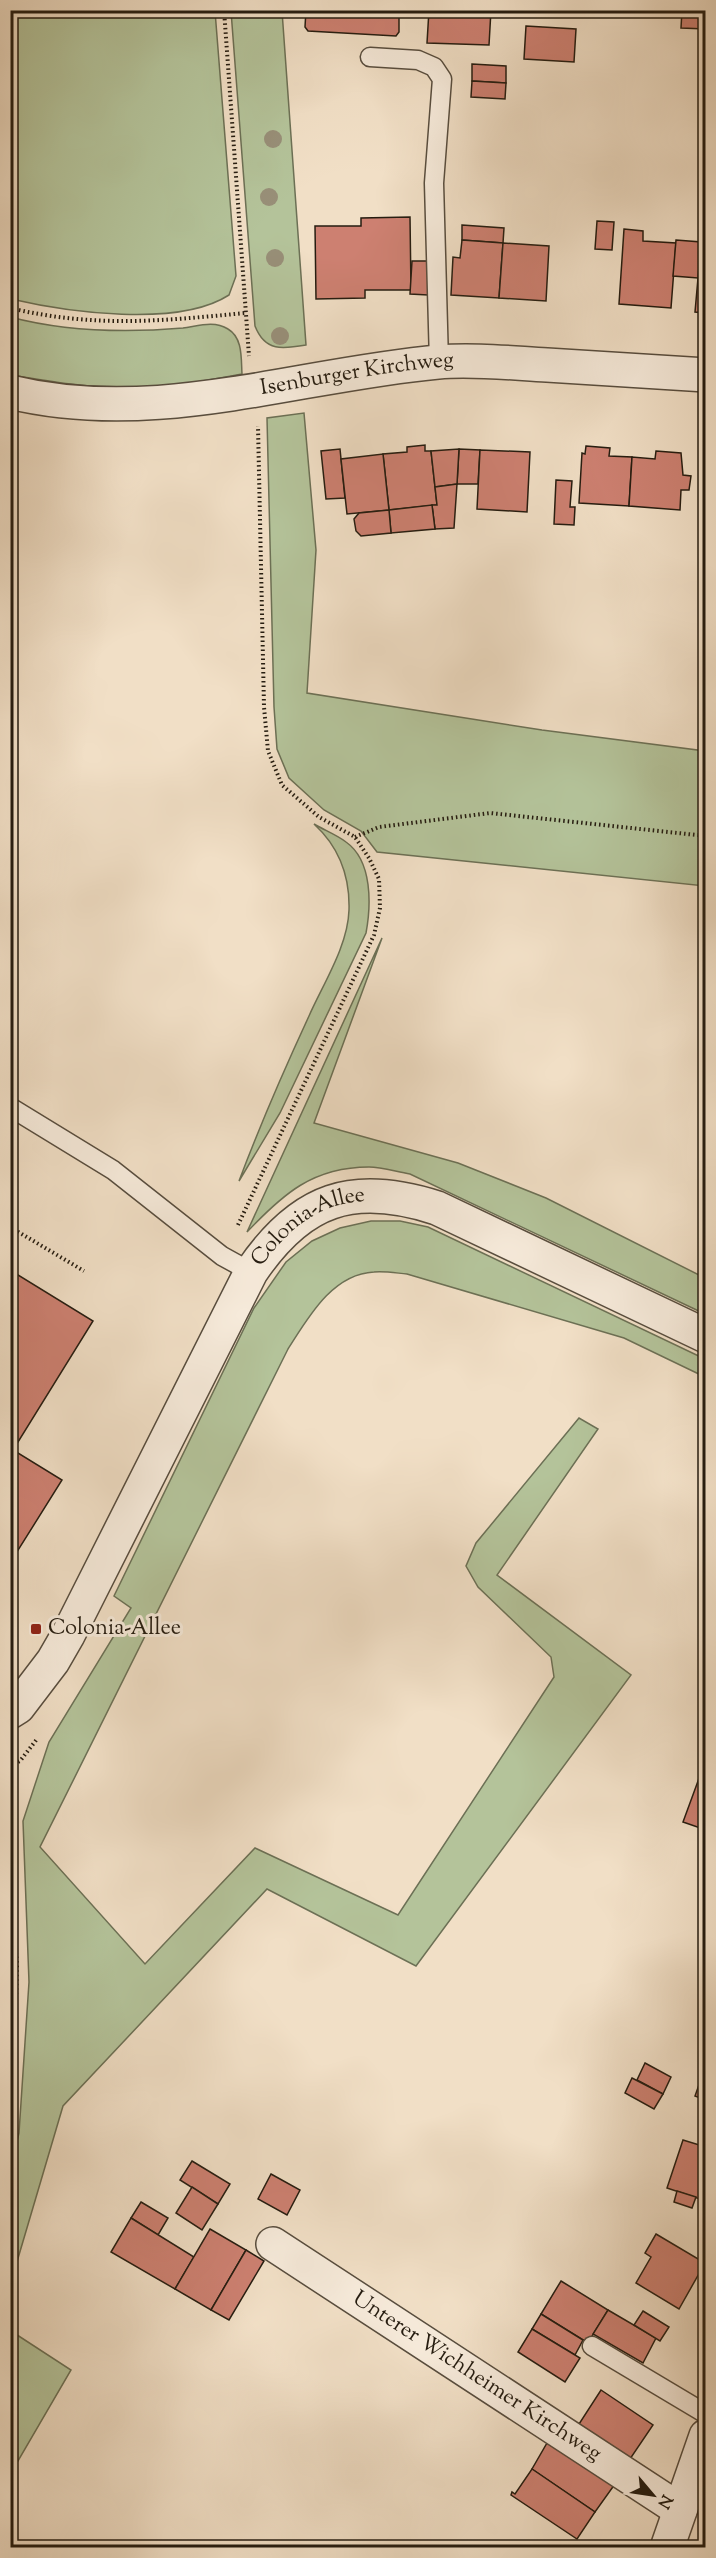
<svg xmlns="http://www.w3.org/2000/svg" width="716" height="2558" font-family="'Sorts Mill Goudy',serif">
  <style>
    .green { fill: #b4c39a; stroke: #6c7055; stroke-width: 1.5 }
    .building { fill: #cd8071; stroke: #251c10; stroke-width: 1.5 }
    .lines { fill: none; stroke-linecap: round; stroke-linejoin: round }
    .service-casing { stroke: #584d3e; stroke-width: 21 }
    .minor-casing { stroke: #584d3e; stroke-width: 36 }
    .tertiary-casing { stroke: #584d3e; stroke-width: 36 }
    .path { stroke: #251c10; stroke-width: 4; stroke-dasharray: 1.5 3; stroke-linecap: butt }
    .service { stroke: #f6eada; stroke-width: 18 }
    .minor { stroke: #f6eada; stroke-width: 33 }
    .tertiary { stroke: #f6eada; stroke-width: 33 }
    .tree { fill: #988f78 }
    .poi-dot { fill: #8f2418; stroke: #f6eada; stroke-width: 2 }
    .labels { text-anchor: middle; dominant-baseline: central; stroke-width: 6; stroke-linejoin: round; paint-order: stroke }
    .street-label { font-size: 22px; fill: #251c10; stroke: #f6eada }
    .poi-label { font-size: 22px; fill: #251c10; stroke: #f6eada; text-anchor: start }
  </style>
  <rect width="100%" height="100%" fill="#f1dfc6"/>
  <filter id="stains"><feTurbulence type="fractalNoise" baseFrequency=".00333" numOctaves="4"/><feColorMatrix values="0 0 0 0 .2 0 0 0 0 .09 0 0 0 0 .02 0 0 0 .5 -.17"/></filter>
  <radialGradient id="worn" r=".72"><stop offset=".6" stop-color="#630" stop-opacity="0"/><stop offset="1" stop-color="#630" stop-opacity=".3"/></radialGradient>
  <g class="green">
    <path d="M11,10L215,11L236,276L229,295C178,328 67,312 11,299Z"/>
    <path d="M231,11H282L306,345C283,349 265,352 255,326Z"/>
    <path d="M10,317C67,332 125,333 183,328C198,326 214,320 228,329C243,338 241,358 242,374C205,381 165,388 127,388C87,388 49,381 11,375Z"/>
    <path d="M304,413L316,550L307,693L542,730L705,751V886L377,852L361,831L324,810L289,778L277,749L274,707L267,418Z"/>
    <path d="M314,824C324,830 337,835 346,842C373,861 371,906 366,933L280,1113L239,1181C260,1125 284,1070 309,1016C323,984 348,946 349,910C350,876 338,846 314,824Z"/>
    <path d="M382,938L314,1123L458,1163L546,1198L705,1278V1314L410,1174C397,1172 382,1167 369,1167C313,1167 283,1194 247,1232Z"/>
    <path d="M371,1221H400L428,1227L705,1359V1377L624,1338L407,1274C396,1273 385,1271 374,1272C332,1274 308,1318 288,1349L40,1847L145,1964L255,1848L398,1915L554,1677L551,1657L478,1587L466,1566L476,1543L579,1418L598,1429L497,1575L631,1675L416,1966L267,1889L63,2106L11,2282V2167L19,2133L29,1982L23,1821L49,1742L131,1608L114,1596L254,1308L286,1262L312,1241L340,1228Z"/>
    <path d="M11,2331L71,2370L11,2473Z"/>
  </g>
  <g class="building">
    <path d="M306,10H399V32L396,36L308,31L305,27Z"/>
    <path d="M429,10H491L489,45L427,43Z"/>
    <path d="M682,10H706V29L681,28Z"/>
    <path d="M526,26L576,29L574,62L524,59Z"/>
    <path d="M472,64L506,66V83L472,81Z"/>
    <path d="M472,81L506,83L505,99L471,97Z"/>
    <path d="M410,217L411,290H365V298L316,299L315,226H361V218Z"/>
    <path d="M597,221L614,222L612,250L595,249Z"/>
    <path d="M462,225L504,228L503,243L462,240Z"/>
    <path d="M624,229L643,231V241L676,243L671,308L619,304Z"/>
    <path d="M462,240L503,243L499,298L451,295L453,257L460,258Z"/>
    <path d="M676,240L701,242L698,278L673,276Z"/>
    <path d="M503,243L549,246L546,301L499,298Z"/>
    <path d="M412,261H428V295L410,294Z"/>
    <path d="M698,278L706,279V313L695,312Z"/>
    <path d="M425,445V451H431L437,505L389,510L383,454L407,452V447Z"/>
    <path d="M586,446L610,448L609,456L632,457L629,506L579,503L582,453L585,454Z"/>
    <path d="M340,449L345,498L326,499L321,451Z"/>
    <path d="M459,449L480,450L478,484H457Z"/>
    <path d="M459,449L457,484L435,487L431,451Z"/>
    <path d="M480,450L530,452L527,512L477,509Z"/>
    <path d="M656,451L681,453L683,475L691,476L689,490H681L680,510L629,506L632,457L655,459Z"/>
    <path d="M383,454L389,510L347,514L341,459Z"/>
    <path d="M556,480L572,481L570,507H575L574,525L554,524Z"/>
    <path d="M457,484L454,528L435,529L432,505H437L435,487Z"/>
    <path d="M432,505L435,529L391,533L389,510Z"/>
    <path d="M389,510L391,533L361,536L356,531L354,519L359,513Z"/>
    <path d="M10,1270L93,1321L13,1450L62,1480L10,1563Z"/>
    <path d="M705,1762L706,1763V1830L683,1822Z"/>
    <path d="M645,2063L671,2077L663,2094L637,2080Z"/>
    <path d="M706,2065V2100L695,2096Z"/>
    <path d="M632,2078L663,2094L654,2109L625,2093Z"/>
    <path d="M683,2140L706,2147V2201L667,2188Z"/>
    <path d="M192,2161L230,2184L218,2204L180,2180Z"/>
    <path d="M271,2174L300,2190L287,2215L258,2199Z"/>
    <path d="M192,2187L218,2204L202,2230L176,2213Z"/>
    <path d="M677,2191L696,2197L692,2208L674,2202Z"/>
    <path d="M141,2202L168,2218L158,2235L131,2218Z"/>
    <path d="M131,2218L194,2257L175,2289L111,2252Z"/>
    <path d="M210,2229L246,2250L211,2310L175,2289Z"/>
    <path d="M656,2234L705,2263L679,2309L636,2283L651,2257L645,2253Z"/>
    <path d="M246,2250L264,2261L229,2320L211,2310Z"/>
    <path d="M561,2281L608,2310L588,2343L541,2314Z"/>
    <path d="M608,2310L656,2338L643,2363L593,2334Z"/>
    <path d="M643,2311L669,2327L660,2341L634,2325Z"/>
    <path d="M541,2314L583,2340L575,2355L532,2329Z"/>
    <path d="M532,2329L580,2358L565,2382L518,2352Z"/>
    <path d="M601,2390L653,2425L630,2459L579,2424Z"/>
    <path d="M547,2443L615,2484L595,2512L532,2469Z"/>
    <path d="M532,2469L595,2512L577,2539L511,2495L512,2492L515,2494Z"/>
  </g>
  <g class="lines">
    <g class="service-casing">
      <g id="service">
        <path d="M370,57L418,60L434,67L442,79L434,183L439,362"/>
        <path d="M10,1107L113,1170L222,1256L251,1272"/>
        <path d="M592,2346L706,2414"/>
      </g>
    </g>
    <g class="minor-casing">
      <g id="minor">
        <path id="s1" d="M10,1712L18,1707L53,1661L68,1635L251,1272C301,1198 353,1181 437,1208L706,1336"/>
        <path id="s2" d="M273,2244L680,2510"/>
        <path d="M667,2548L706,2436"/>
      </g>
    </g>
    <g class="tertiary-casing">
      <g id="tertiary">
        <path id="s3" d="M10,392C155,427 295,375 438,362C473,359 511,363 547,365C600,368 653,372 706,375"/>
      </g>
    </g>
    <g class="path">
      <path d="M224,10L249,356"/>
      <path d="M10,308C93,328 162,321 245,313"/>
      <path d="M355,837L379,827L490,813L706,836"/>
      <path d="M238,1225L374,935L380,908L379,879L369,858L355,837L319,817L282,785L268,751L264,707L258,426"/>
      <path d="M10,1227L84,1271"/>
      <path d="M10,1766L20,1761L37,1739"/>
      <path d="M10,1876L17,1965L14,2066L10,2092"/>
    </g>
    <use href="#service" class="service"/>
    <use href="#minor" class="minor"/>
    <use href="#tertiary" class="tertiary"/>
  </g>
  <g class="tree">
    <circle cx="273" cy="139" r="9"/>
    <circle cx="269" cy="197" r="9"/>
    <circle cx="275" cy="258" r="9"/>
    <circle cx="280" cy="336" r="9"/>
  </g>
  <rect class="poi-dot" x="30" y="1623" width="12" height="12" rx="3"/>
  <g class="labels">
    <g class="street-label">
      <text stroke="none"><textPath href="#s3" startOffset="350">Isenburger Kirchweg</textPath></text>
      <text stroke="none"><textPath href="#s1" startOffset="580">Colonia-Allee</textPath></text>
      <text stroke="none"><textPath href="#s2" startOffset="243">Unterer Wichheimer Kirchweg</textPath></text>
    </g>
    <g class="poi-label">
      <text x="48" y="1629">Colonia-Allee</text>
    </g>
  </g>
  <rect width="716" height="2558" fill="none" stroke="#f1dfc6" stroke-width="36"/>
  <rect x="12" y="12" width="692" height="2534" fill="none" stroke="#251c10" stroke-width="3"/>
  <rect x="18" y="18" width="680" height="2522" fill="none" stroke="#251c10" stroke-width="1.5"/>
  <g transform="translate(653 2495) rotate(119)" stroke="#f6eada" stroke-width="4.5" paint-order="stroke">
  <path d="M0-4.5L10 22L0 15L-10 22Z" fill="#251c10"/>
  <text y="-9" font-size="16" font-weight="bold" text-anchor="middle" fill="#251c10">N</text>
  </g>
  <rect width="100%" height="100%" filter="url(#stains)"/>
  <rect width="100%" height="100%" fill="url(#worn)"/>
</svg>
